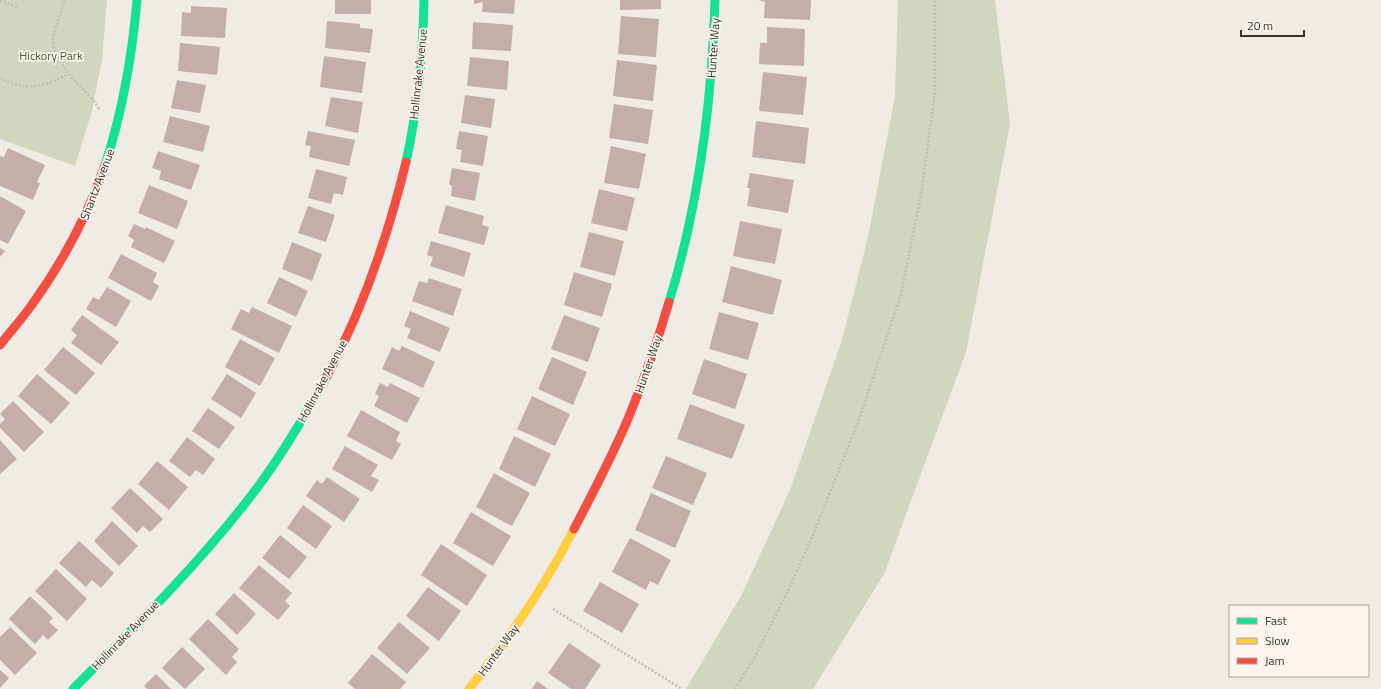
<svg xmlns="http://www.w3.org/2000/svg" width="1381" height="689" font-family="'Titillium Web',sans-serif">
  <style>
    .green { fill: #d1d6bf }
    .building { fill: #c3afa7 }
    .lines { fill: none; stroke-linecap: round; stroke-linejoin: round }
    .path { stroke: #c2bbb6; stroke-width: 2.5; stroke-dasharray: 2 2; stroke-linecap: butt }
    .fast { stroke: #16e098; stroke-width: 9 }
    .slow { stroke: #ffcf43; stroke-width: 9 }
    .jam { stroke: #f24e42; stroke-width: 9 }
    .labels { text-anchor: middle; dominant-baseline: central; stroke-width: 3.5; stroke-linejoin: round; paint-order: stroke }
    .street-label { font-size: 12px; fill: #3b302b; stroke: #fbf5ee }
    .park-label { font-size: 12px; fill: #4a5a2e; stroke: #fbf5ee }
  </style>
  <rect width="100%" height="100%" fill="#f0ebe5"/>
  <g class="green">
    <path d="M0,0H107L102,59L92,111L75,166L0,139Z"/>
    <path d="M898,0H995L1010,124L966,352L884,574L813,689H686L742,594L790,490L842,340L868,237L895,96Z"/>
  </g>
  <g class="building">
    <rect x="335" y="0" width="36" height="14"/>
    <path d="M474,0H515L514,14L482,12L483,2L474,4Z"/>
    <path d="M620,0H661V9L620,10Z"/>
    <path d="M759,0H811L810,20L764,18L765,2Z"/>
    <path d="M191,6L227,8L225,38L181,36L182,12L191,13Z"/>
    <path d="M621,16L659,19L656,57L618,54Z"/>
    <path d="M327,21L360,24V28L373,29L370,53L325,48Z"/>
    <path d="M473,22L513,25L511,51L472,49Z"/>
    <path d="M767,27L805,29L804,66L759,64L760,43H767Z"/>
    <path d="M180,43L220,47L217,75L178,71Z"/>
    <path d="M324,56L366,62L362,93L320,87Z"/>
    <path d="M470,57L509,61L507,90L467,86Z"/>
    <path d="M617,60L657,65L653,101L613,96Z"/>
    <path d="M763,72L807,77L803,115L759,111Z"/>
    <path d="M177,80L206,85L200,113L171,108Z"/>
    <path d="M465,95L495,99L491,128L461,123Z"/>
    <path d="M331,97L363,102L358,133L325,126Z"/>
    <path d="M614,104L653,110L648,144L609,138Z"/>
    <path d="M170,116L210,126L203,152L163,142Z"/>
    <path d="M756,121L809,128L805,164L752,157Z"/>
    <path d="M308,131L355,140L349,166L309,157L311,146L305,145Z"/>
    <path d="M459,131L488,136L483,166L460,162L462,150L456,149Z"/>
    <path d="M611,146L646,154L639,189L604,183Z"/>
    <path d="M8,148L45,165L37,182L40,183L33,200L0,186V156L4,157Z"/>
    <path d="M158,151L200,165L191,190L159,179L161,171L152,168Z"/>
    <path d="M452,168L480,173L475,201L451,196L452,186L449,184Z"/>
    <path d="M316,169L347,177L343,195L334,193L331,204L308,198Z"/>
    <path d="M750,173L794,180L788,213L747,206L750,188H747Z"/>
    <path d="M149,185L188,201L177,229L138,213Z"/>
    <path d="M599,189L635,198L627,231L591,223Z"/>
    <path d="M0,196L26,211L8,244L0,240Z"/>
    <path d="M446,205L484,216L482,225L489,227L484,245L438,233Z"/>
    <path d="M308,206L335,215L326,242L298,233Z"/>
    <path d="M740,221L782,229L775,264L733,256Z"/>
    <path d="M134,224L145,229L146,227L175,241L164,263L131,247L134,240L128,236Z"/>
    <path d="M589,232L624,241L615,276L580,267Z"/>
    <path d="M431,241L471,253L464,277L430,266L433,257L427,255Z"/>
    <path d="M292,242L322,254L312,281L282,269Z"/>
    <path d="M0,248L5,251L0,257Z"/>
    <path d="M121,254L157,273L153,282L159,286L151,301L108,278Z"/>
    <path d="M731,266L782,280L773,315L722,302Z"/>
    <path d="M574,272L612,284L602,317L564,305Z"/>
    <path d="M279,277L308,291L296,317L267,303Z"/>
    <path d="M429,278L462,289L453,316L412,301L419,281L427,283Z"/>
    <path d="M107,287L131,301L116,327L86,309L93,297L99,300Z"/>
    <path d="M252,307L292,326L279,353L231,329L241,309L249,313Z"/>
    <path d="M410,311L450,328L440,352L407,338L411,329L404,326Z"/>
    <path d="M719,312L759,323L748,360L709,349Z"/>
    <path d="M82,315L119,342L101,365L71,343L77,335L71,330Z"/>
    <path d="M564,315L600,328L588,362L551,349Z"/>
    <path d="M240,339L275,358L260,386L225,367Z"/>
    <path d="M402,346L435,362L423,388L382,369L392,347L399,351Z"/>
    <path d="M63,347L95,373L76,395L44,370Z"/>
    <path d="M552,357L587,372L573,405L538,389Z"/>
    <path d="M704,359L747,374L735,409L692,394Z"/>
    <path d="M37,374L70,403L51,424L18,396Z"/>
    <path d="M227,374L256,393L241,418L211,399Z"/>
    <path d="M380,383L388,387L390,383L420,398L407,423L374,406L379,396L375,394Z"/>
    <path d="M532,396L570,414L555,446L517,429Z"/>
    <path d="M13,401L44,432L24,452L0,428V424L5,419L0,414Z"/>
    <path d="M690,404L745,425L732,459L677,439Z"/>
    <path d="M208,408L235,427L219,449L192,431Z"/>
    <path d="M361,410L400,432L396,441L401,444L392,460L347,436Z"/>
    <path d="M514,436L551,454L535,487L499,469Z"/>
    <path d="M187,437L215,459L203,475L196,470L190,477L169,461Z"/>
    <path d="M0,440L17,459L0,474Z"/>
    <path d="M345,446L378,465L371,476L379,480L372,492L332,469Z"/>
    <path d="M666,456L707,473L693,505L652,488Z"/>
    <path d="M157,461L188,487L169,510L138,484Z"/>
    <path d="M494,473L530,493L512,526L476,507Z"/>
    <path d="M327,477L360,499L344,522L306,496L317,480L322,484Z"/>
    <path d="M130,488L163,519L150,532L143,526L137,533L111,508Z"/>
    <path d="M651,493L691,511L675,548L635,530Z"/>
    <path d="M303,505L332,526L316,549L287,528Z"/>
    <path d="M471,512L511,536L493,566L453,543Z"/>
    <path d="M112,521L138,546L119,566L94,541Z"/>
    <path d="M280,535L307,557L289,579L262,558Z"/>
    <path d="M630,538L671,560L658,585L650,581L646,590L612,572Z"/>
    <path d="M79,541L114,573L101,588L92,580L86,587L59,563Z"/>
    <path d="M441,544L487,575L467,606L421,575Z"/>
    <path d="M259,565L292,593L285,601L290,606L278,620L239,588Z"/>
    <path d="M56,569L87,599L67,621L35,591Z"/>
    <path d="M600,582L639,604L622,633L583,611Z"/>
    <path d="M428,587L461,611L439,641L406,616Z"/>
    <path d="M234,593L256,614L237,635L215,614Z"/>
    <path d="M30,596L53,618L49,622L58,630L48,640L43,635L35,644L9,619Z"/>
    <path d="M208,619L239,649L232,657L237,662L226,675L189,639Z"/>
    <path d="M399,622L430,648L407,674L377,648Z"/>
    <path d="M10,627L37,653L15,675L0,660V637Z"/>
    <path d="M569,643L601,665L585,689H571L548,673Z"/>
    <path d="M182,647L205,669L185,689L162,668Z"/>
    <path d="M372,654L406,682L400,689H355L348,683Z"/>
    <path d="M0,670L9,678L0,688Z"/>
    <path d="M156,674L171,689H147L144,686Z"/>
    <path d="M537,681L548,689H532Z"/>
  </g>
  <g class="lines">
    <g class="path">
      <path d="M65,0C61,13 54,28 53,41C53,53 67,73 75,81C83,90 93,98 99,109"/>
      <path d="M0,1L6,2L18,8"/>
      <path d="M0,78C24,92 45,87 68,74"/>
      <path d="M553,609L682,689"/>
      <path d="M735,689L756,655L784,599L811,540L857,425L901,295L921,194L935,92V0"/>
    </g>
    <g class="fast">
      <path d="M406,162C418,108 423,55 424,0"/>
      <path d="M105,165C123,110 132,57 137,0"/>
      <path d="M669,302C699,204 712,102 715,0"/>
      <path d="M73,689C136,626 200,563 254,492C282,455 305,416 327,376"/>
    </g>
    <path class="slow" d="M469,689C509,639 545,586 574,529"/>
    <g class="jam">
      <path d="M0,345C10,332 21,320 31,306C62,263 88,215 105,165"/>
      <path d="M327,376C363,309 388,236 406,162"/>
      <path d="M574,529C594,491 614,453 630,414C645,377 658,340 669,302"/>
    </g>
  </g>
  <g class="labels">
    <g class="street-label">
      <text transform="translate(713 48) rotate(-86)">Hunter Way</text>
      <text transform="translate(418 74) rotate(-84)">Hollinrake Avenue</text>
      <text transform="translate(97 184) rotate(-69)">Shantz Avenue</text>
      <text transform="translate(648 364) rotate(-71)">Hunter Way</text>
      <text transform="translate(322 381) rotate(-62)">Hollinrake Avenue</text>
      <text transform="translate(125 635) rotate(-46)">Hollinrake Avenue</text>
      <text transform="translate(498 650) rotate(-54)">Hunter Way</text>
    </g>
    <g class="park-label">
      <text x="51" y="55">Hickory Park</text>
    </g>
  </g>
  <rect x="1229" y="605" width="140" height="72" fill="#fbf5ee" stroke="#aea6a0"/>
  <rect x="1237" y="618" width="20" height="6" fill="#16e098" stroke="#aea6a0"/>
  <text x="1265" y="625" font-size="12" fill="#3b302b">Fast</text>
  <rect x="1237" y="638" width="20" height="6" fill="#ffcf43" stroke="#aea6a0"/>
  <text x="1265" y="645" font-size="12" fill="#3b302b">Slow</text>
  <rect x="1237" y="658" width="20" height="6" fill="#f24e42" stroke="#aea6a0"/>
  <text x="1265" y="665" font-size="12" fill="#3b302b">Jam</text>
  <path d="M1241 30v6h63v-6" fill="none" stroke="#3b302b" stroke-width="2"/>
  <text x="1247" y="30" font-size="12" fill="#3b302b" stroke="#fbf5ee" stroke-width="3" paint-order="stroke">20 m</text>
</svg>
